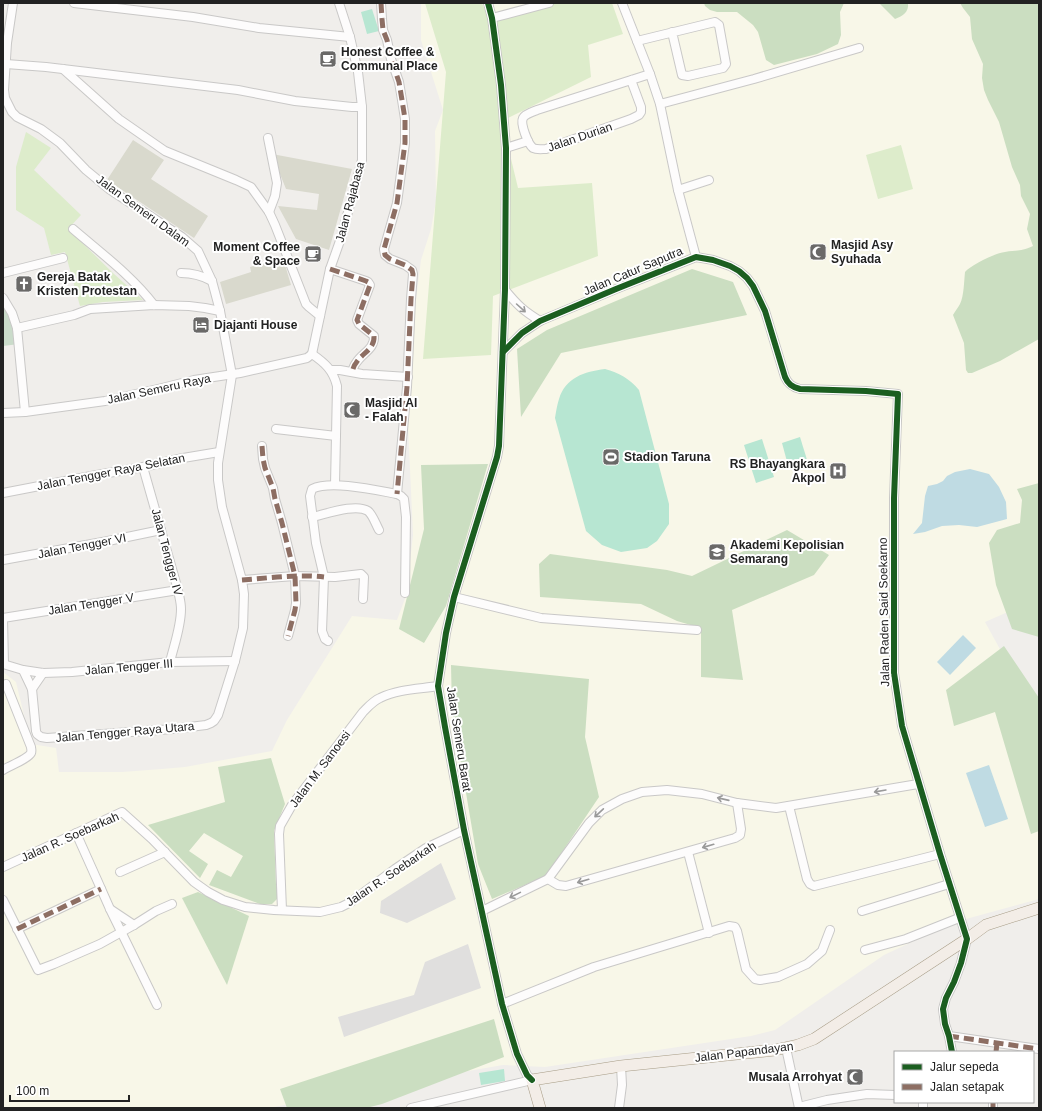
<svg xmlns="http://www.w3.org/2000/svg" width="1042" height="1111" font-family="Arial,sans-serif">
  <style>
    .education { fill: #f8f7e8 }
    .construction { fill: #d9d9cd }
    .grass { fill: #ddeccb }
    .forest { fill: #cbdec1 }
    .cemetery { fill: #cadbca }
    .pitch { fill: #b7e6d2 }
    .parking { fill: #e0dfde }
    .water { fill: #bfdbe3 }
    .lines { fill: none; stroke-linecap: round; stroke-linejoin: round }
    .minor-casing { stroke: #c9c8c7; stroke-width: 10 }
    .major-casing { stroke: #a79c86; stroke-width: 12 }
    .minor { stroke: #fdfcfc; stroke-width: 8 }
    .major { stroke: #f3ede7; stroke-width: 11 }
    .quiet { stroke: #8d6e63; stroke-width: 5; stroke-dasharray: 10 5; stroke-linecap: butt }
    .cycleway-casing { stroke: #fff; stroke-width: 8 }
    .cycleway { stroke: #1b5e20; stroke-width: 6 }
    .oneway { stroke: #9a9a9a }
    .labels { text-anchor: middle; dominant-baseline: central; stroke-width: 4; stroke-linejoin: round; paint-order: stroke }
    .poi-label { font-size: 12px; font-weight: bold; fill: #222; stroke: #fff; text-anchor: start }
    .street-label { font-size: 12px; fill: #222; stroke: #fff }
  </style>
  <rect width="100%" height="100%" fill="#f0eeeb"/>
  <path class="education" d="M421,3H1039V548L1010,611L985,622L1012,671L1039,707V899L955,922L884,955L775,1030L751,1036L545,1067L503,1065L382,1086L269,1108H3V672L16,682L31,744L56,748L59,772H122L162,769L185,767L272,751L287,720L352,616L397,620L406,596L413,535L408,425L412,332L421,260L431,229L436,201L435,131L443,110L421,40Z"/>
  <g class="construction">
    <path d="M133,140L164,160L151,179L208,216L194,238L107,180Z"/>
    <path d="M272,154L352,169L329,250L296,239L278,206L317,210L319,194L286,189Z"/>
    <path d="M283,258L291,285L226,304L220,282L251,272L250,267Z"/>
  </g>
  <g class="grass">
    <path d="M425,3H482L489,19L539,3H612L623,34L588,45L591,77L502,121L518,188L592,183L598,256L493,296L491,355L423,359L446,72Z"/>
    <path d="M26,132L51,148L34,170L81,215L68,229L114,274L143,300L103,302L80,306L65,252L51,255L44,228L16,210V167Z"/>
    <path d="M901,145L913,189L878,199L866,155Z"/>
  </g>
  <g class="forest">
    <path d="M704,3H844L840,12L841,35L838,44L817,54L774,65L766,60L758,32L753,25L737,12H717L710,10L705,6Z"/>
    <path d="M879,3H908C909,12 903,16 895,19Z"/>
    <path d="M960,3H1039V339L1000,361L972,373H968L966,370L964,343L953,315C955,311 958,308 960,304C964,296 964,281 965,272C971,265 995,253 1005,252C1017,250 1020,252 1033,246L1027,229L1030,214L1021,196L1020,185L1012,167L999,122L988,100L984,90L982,78L983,64L972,39L970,17L963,8Z"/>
    <path d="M692,269L733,282L747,315L561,353L521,417L517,349L547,330Z"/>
    <path d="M488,464L446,606L424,643L399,629L424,529L421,465Z"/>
    <path d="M1039,483V637L1012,629L996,585L989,543L997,530L1020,523L1022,500L1017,489Z"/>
    <path d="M787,530L829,555L814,575L732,610L743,680L701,677V628L677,621L641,604L540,597L539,564L550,554L667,570L692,576Z"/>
    <path d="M1004,646L1039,698V831L1031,834L995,712L954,726L946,690Z"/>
    <path d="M451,665L589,679L585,737L599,797L546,876L492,899L478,864L452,710Z"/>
    <path d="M271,758L285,804L274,831L276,885L280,896L272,904H260L209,885L217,870L231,877L243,856L204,833L189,851L208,864L200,878L148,825L225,802L218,767Z"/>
    <path d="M198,892L249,916L227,985L182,898Z"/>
    <path d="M494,1019L504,1057L382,1104L366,1108H287L280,1089Z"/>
  </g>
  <path class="cemetery" d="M3,302L13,321L19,344L3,346Z"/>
  <g class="pitch">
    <path d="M372,9L379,31L367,34L361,12Z"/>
    <path d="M605,369C619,373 629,378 639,390L669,504V524L657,541L647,548L621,552L602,545L586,531L555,418C556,412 557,405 559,399C566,377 584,372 605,369Z"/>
    <path d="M800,437L808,463L789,469L782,443Z"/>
    <path d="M762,439L774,477L756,483L744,445Z"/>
    <path d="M504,1069L505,1081L481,1085L479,1073Z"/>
  </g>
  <g class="parking">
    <path d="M441,863L456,899L407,923L380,913L381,901Z"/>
    <path d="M468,944L481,988L344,1037L338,1017L414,995L425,962Z"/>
  </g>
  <g class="water">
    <path d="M970,469L989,474L999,487L1006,502L1007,519L977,527L959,525L942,526L925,532L913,534L922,523L925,496L928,486L937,484L943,481L947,476L955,472Z"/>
    <path d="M963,635L976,648L950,675L937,662Z"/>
    <path d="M989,765L1008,819L985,827L966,773Z"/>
  </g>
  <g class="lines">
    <g class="minor-casing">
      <g id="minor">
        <path d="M74,3L193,17L259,28L350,37"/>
        <path d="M381,3L382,19L383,30L387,40L391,59L399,82L402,100L405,119V143L397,203L384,249L385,255L390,259L405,265L412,270L413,274L411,299L407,387L397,494"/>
        <path d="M488,3L492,18L501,85L506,148L505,290L499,446L497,457L454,597L446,633L438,686L445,727L464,830L502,1004L517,1054L527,1075L532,1080"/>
        <path d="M622,3L637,41"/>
        <path d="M492,18L549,3"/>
        <path d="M672,32L682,75L688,76L723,68L726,64L719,25L715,22L637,41L650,74L660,104L754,79L859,48"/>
        <path d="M6,64L46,67L238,90L295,101L352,107H362"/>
        <path d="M63,69L119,119L165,151L236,180L251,187L269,212L275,225L306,304L309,307L320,316"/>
        <path d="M631,80L641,107V112L639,115L631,119L546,149C542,149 537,150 533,148C528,144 520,124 523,118C525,114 532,112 537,110L650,74"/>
        <path d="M660,104L678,190L696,257"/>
        <path d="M268,138L277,183L275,196L269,212"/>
        <path d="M506,148L528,141"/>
        <path d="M678,190L709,180"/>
        <path d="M73,229C101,253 132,276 154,305"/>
        <path d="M330,269L366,281L368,282L370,285L357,320L359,324L374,336C375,349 362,353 356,363C354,365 353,369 352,372"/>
        <path d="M3,273L63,258"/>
        <path d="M181,273C193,273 201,275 212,281"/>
        <path d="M505,290C518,306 524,311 540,321"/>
        <path d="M3,298L12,313L17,328L25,412"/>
        <path d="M17,328L74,315L90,309L154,305L189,306L205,308L220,311"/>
        <path d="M503,352L522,333L540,321L616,289L696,257L713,260L730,266L739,271L747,278L753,286L765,311L785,377C788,384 792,387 800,389L866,391L898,394L894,498V673L902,726L940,854L967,939L961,963L954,982L946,998L943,1009L945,1024L949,1036L952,1052"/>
        <path d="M312,354L330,269L341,238L362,160V107L358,72L350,37L339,3"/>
        <path d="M312,354C325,363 333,370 337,386L335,485"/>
        <path d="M331,370H340L362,374L408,377"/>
        <path d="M3,413L25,412L105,401L162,388L194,380L240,373L307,358L312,354"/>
        <path d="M276,429L336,436"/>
        <path d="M262,446L263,459L265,468L273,488L275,499L282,523L295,576L296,603L295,610L288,636"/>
        <path d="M143,467L178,590C179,596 181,602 181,609C181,627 174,645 170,662"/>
        <path d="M3,493L91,476L143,467L183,458L219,452"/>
        <path d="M312,517C326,514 356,503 368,511C373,515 376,525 379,530"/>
        <path d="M3,560L108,541L161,530"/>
        <path d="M242,580L295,576L335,577L361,574L364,577L363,599"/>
        <path d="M454,597L541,618L697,630"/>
        <path d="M328,641L325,639L322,631L324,577L316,543L310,496L312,489C331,480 375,490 397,494L401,496L404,499L406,517L405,593"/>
        <path d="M3,664L23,670L32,689L36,731L37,734L41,737L47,738L173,729L206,725L211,723L214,721L218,715L235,661L243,628L244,594L242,580L222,507L218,480V463L232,375L220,311L212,281L198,251L182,237L109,189L86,170L60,143L41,129L17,117L12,112L5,98L4,90L7,43L13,3"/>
        <path d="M4,664L3,618L178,590"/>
        <path d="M23,670L43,673L72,672L170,662L235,661"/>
        <path d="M32,689L43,673"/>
        <path d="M3,770C9,766 28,759 31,753C32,750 31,749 31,747L6,684"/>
        <path d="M789,806L807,879L810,884L814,886L940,854"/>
        <path d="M76,833L98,882L110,909L157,1005"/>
        <path d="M688,852L709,933"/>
        <path d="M3,867L122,812L152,839L194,882L208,892L223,900L245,907L274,910L320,912L341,907L351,902L395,869L426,848L464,830"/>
        <path d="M120,872L165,852"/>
        <path d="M548,879L558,885L566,886L735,838L740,835L741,829L737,803"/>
        <path d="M3,900L38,970L54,964L100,944L134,925L156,911L172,904"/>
        <path d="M110,909L134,925"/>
        <path d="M282,910L279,834L280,826L292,805L363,712C368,707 373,701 380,698C398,689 419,689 438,686"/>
        <path d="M482,911L548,879L589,823L602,810L622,799L642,792L667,790L702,794L737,803L776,808L918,784"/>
        <path d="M862,911L949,884"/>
        <path d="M17,929L101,889"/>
        <path d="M865,950L906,939L959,918"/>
        <path d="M502,1004L594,967L729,926L735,927L737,931L746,969L755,979L760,980L778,977L807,964L822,951L830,930"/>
        <path d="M949,1036L1039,1049"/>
        <path d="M786,1048L799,1108"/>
        <path d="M923,1102V1108"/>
        <path d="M799,1107L827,1100L867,1094L895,1095"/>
        <path d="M411,1108L532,1080"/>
        <path d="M619,1108L622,1085L621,1066"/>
        <path d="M993,1108V1102"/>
      </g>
    </g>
    <g class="major-casing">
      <path id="major" d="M540,1108L532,1080L621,1066L775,1050L798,1045L814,1039L967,939L986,925L1039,908"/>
    </g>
    <use href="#minor" class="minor"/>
    <use href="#major" class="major"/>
    <g class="quiet">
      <path d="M381,3L382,19L383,30L387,40L391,59L399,82L402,100L405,119V143L397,203L384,249L385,255L390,259L405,265L412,270L413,274L411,299L407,387L397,494"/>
      <path d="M330,269L366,281L368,282L370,285L357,320L359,324L374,336C375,349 362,353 356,363C354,365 353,369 352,372"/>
      <path d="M262,446L263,459L265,468L273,488L275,499L282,523L295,576L296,603L295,610L288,636"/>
      <path d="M242,580C269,578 297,574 324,577"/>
      <path d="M17,929L101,889"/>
      <path d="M949,1036L1039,1049"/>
      <path d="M996,1052L997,1043"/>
      <path d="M993,1108V1102"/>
    </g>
    <g class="cycleway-casing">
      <g id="cycleway">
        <path d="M488,3L492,18L501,85L506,148L505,290L499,446L497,457L454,597L446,633L438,686L445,727L464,830L502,1004L517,1054L527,1075L532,1080"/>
        <path d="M503,352L522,333L540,321L616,289L696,257L713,260L730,266L739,271L747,278L753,286L765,311L785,377C788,384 792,387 800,389L866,391L898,394L894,498V673L902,726L940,854L967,939L961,963L954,982L946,998L943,1009L945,1024L949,1036L952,1052"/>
      </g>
    </g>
    <use href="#cycleway" class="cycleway"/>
  </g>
  <defs><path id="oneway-shaft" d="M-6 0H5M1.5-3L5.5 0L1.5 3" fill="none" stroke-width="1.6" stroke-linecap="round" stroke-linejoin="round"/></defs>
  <g class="oneway">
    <use href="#oneway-shaft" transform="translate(521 308) rotate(42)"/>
    <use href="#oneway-shaft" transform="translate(880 791) rotate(170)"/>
    <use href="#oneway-shaft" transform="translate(723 799) rotate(-167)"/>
    <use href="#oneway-shaft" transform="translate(599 813) rotate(137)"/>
    <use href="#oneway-shaft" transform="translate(708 846) rotate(164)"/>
    <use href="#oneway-shaft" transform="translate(583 881) rotate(164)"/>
    <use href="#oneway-shaft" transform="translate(515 895) rotate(154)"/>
  </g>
  <defs>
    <g id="cafe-square" transform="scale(0.9)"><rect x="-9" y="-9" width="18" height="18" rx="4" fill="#6a6968" stroke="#fff"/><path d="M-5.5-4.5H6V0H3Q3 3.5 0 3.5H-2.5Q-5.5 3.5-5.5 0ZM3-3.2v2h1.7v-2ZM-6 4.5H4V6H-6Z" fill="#fff"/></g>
    <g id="mosque-square" transform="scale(0.9)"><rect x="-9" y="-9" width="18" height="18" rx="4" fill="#6a6968" stroke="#fff"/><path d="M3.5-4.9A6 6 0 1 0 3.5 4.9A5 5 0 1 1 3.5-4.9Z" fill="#fff"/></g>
    <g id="church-square" transform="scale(0.9)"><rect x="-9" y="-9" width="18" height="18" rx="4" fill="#6a6968" stroke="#fff"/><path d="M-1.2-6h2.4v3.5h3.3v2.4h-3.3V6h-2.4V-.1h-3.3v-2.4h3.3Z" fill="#fff"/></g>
    <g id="hotel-square" transform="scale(0.9)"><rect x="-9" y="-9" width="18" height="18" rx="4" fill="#6a6968" stroke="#fff"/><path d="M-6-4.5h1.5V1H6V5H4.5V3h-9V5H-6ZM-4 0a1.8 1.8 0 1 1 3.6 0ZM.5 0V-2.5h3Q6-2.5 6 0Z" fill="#fff"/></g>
    <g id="stadium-square" transform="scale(0.9)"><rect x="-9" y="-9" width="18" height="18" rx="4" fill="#6a6968" stroke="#fff"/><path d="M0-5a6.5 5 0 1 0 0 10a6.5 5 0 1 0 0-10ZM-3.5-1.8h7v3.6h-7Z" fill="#fff"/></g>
    <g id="hospital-square" transform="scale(0.9)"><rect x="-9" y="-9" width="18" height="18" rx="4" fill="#6a6968" stroke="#fff"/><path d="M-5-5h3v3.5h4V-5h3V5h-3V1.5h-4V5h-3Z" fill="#fff"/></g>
    <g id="university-square" transform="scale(0.9)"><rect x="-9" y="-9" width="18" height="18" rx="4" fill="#6a6968" stroke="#fff"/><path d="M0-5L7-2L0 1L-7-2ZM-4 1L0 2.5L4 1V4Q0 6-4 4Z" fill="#fff"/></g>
  </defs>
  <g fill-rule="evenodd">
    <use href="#cafe-square" x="328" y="59"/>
    <use href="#mosque-square" x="818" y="252"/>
    <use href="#cafe-square" x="313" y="254"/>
    <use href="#church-square" x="24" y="284"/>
    <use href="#hotel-square" x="201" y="325"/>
    <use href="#mosque-square" x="352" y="410"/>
    <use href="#stadium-square" x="611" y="457"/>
    <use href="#hospital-square" x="838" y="471"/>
    <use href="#university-square" x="717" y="552"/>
    <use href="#mosque-square" x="855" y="1077"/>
  </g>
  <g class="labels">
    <g class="poi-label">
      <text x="341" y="52">Honest Coffee &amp;<tspan x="341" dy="14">Communal Place</tspan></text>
      <text x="831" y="245">Masjid Asy<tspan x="831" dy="14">Syuhada</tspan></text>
      <text x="300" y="247" text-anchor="end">Moment Coffee<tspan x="300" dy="14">&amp; Space</tspan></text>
      <text x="37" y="277">Gereja Batak<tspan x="37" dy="14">Kristen Protestan</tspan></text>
      <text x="214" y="325">Djajanti House</text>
      <text x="365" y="403">Masjid Al<tspan x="365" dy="14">- Falah</tspan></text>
      <text x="624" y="457">Stadion Taruna</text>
      <text x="825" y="464" text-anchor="end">RS Bhayangkara<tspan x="825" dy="14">Akpol</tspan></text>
      <text x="730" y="545">Akademi Kepolisian<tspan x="730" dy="14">Semarang</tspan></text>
      <text x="842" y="1077" text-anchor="end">Musala Arrohyat</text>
    </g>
    <g class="street-label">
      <text transform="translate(580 137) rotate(-19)">Jalan Durian</text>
      <text transform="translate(350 202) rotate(-75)">Jalan Rajabasa</text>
      <text transform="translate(143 211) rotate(36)">Jalan Semeru Dalam</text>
      <text transform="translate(633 271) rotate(-23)">Jalan Catur Saputra</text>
      <text transform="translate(159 389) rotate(-12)">Jalan Semeru Raya</text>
      <text transform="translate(111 472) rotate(-11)">Jalan Tengger Raya Selatan</text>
      <text transform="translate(82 546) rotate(-11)">Jalan Tengger VI</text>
      <text transform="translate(167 552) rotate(75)">Jalan Tengger IV</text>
      <text transform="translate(91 604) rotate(-9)">Jalan Tengger V</text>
      <text transform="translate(884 612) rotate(-91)">Jalan Raden Said Soekarno</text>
      <text transform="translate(129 667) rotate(-5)">Jalan Tengger III</text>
      <text transform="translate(125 732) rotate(-5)">Jalan Tengger Raya Utara</text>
      <text transform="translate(459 739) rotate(81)">Jalan Semeru Barat</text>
      <text transform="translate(320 769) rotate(-53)">Jalan M. Sanoesi</text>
      <text transform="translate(70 837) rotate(-24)">Jalan R. Soebarkah</text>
      <text transform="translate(391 874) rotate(-34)">Jalan R. Soebarkah</text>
      <text transform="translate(744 1052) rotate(-7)">Jalan Papandayan</text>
    </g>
  </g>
  <rect width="1042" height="1111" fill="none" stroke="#222222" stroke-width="8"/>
  <rect x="894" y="1051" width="140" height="52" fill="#ffffff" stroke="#a7a7a7"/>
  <rect x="902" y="1064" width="20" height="6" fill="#1b5e20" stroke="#a7a7a7"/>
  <text x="930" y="1071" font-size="12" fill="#222222">Jalur sepeda</text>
  <rect x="902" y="1084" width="20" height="6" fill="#8d6e63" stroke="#a7a7a7"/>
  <text x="930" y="1091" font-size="12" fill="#222222">Jalan setapak</text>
  <path d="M10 1095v6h119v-6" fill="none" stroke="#222222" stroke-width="2"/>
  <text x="16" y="1095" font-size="12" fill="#222222" stroke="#ffffff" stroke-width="3" paint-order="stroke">100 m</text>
</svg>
